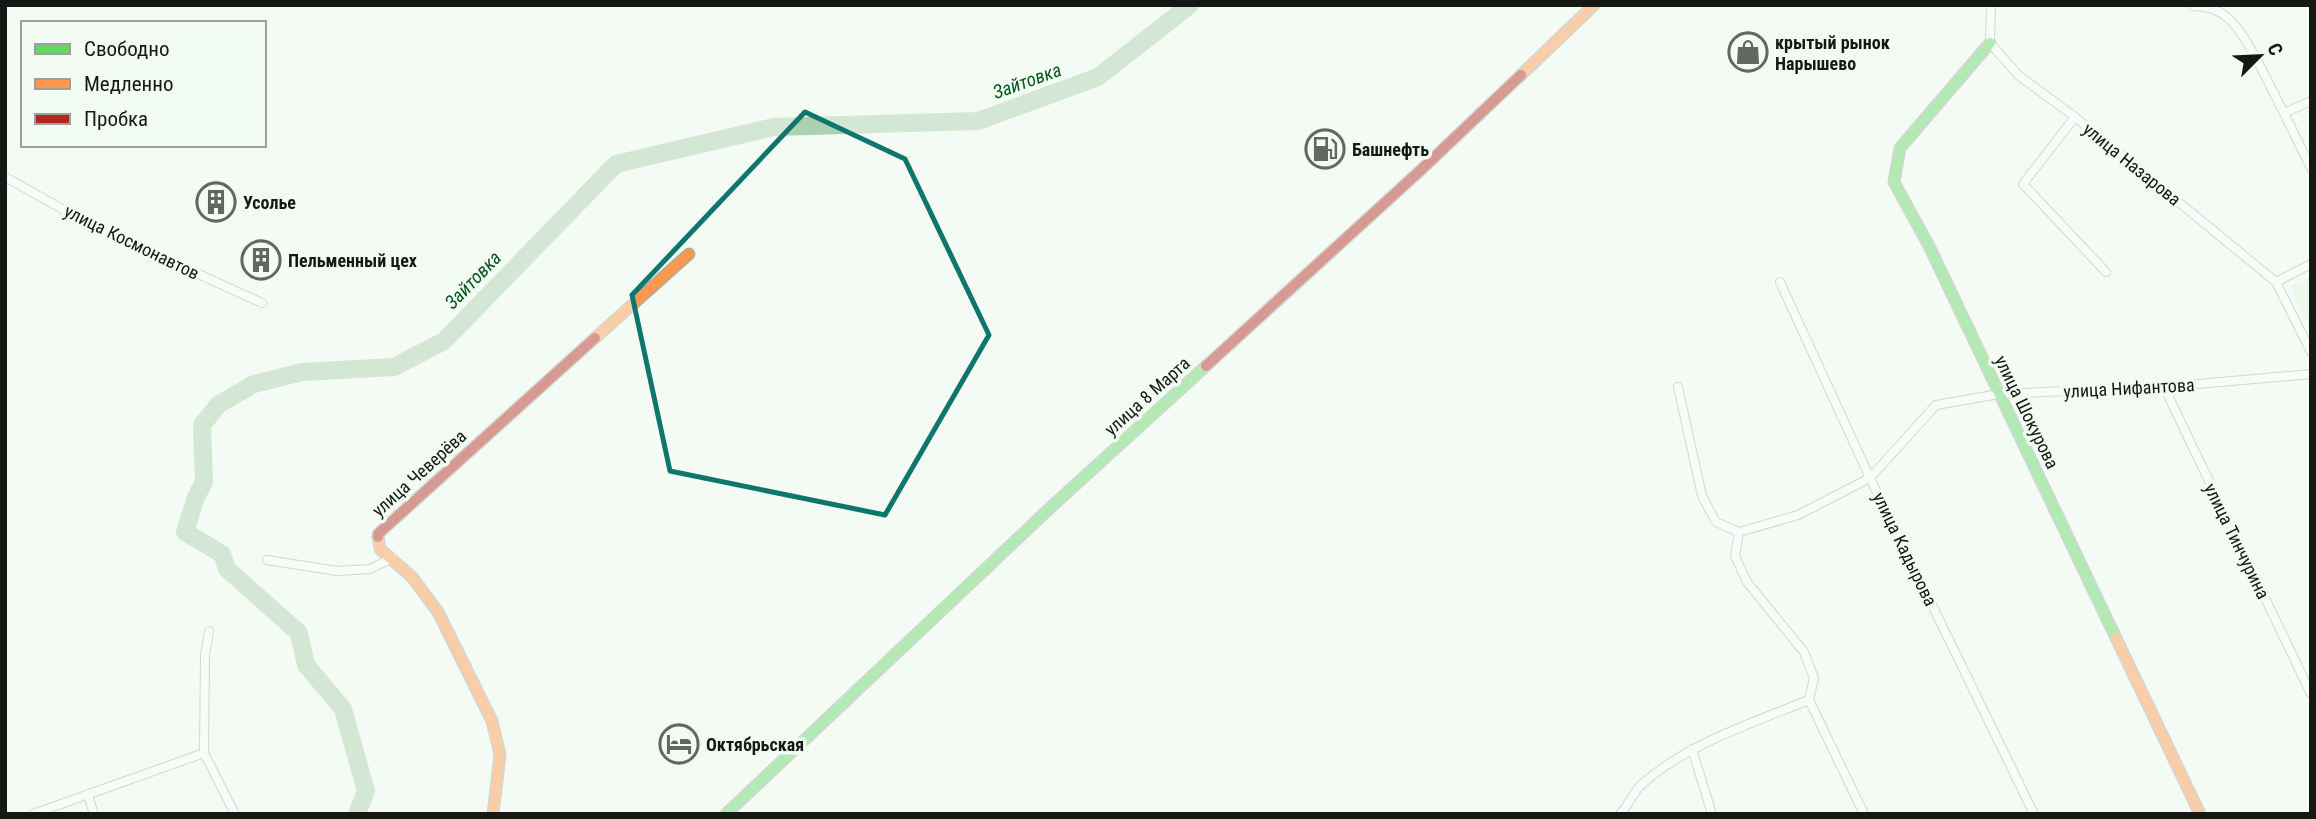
<svg xmlns="http://www.w3.org/2000/svg" width="2316" height="819" font-family="'Roboto Condensed',sans-serif">
  <style>
    .green { fill: #ddf8de }
    .lines { fill: none; stroke-linecap: round; stroke-linejoin: round }
    .river { stroke: #acd1ae; stroke-width: 18 }
    .street-casing { stroke: #a9aea9; stroke-width: 10 }
    .fast-casing { stroke: #a9aea9; stroke-width: 13 }
    .slow-casing { stroke: #a9aea9; stroke-width: 13 }
    .jam-casing { stroke: #a9aea9; stroke-width: 13 }
    .street { stroke: #fdfefd; stroke-width: 8 }
    .fast { stroke: #63d668; stroke-width: 10 }
    .slow { stroke: #ff974d; stroke-width: 10 }
    .jam { stroke: #b3261e; stroke-width: 10 }
    .marked { fill: none; stroke: #0f766e; stroke-width: 5; stroke-linejoin: round }
    .labels { text-anchor: middle; dominant-baseline: central; stroke-width: 7; stroke-linejoin: round; paint-order: stroke }
    .poi-label { font-size: 18px; font-weight: bold; fill: #151815; stroke: #f2fcf2; text-anchor: start }
    .street-label { font-size: 18px; fill: #151815; stroke: #f2fcf2 }
    .water-label { font-size: 19px; font-style: italic; fill: #07561c; stroke: #f2fcf2 }
  </style>
  <rect width="100%" height="100%" fill="#f4faf4"/>
  <path class="green" d="M2311,277V331L2291,286Z"/>
  <g class="lines">
    <path class="river" d="M357,814L366,791L343,709L306,665L299,633L227,569L222,554L185,532L196,497L204,482L202,425L219,404L254,384L302,372L394,367L444,341L616,164L774,127L978,121L1098,77L1190,5"/>
    <g class="street-casing">
      <g id="street">
        <path d="M1991,5L1990,43L2018,75L2075,117L2276,282L2311,264"/>
        <path d="M2193,6C2206,6 2218,9 2228,18C2247,34 2271,89 2284,113"/>
        <path d="M2311,101L2284,113L2311,168"/>
        <path d="M2075,117L2023,184L2106,272"/>
        <path d="M5,177L91,225L262,303"/>
        <path d="M1780,282L1870,478L2034,814"/>
        <path d="M2276,282L2311,352"/>
        <path d="M1678,387L1702,496L1716,522L1739,532L1735,556L1747,582L1804,652L1814,678L1809,700L1864,814"/>
        <path d="M2164,387L2311,694"/>
        <path d="M1739,532L1798,515L1870,478L1936,405L1999,394L2164,387L2311,374"/>
        <path d="M267,560L337,571L370,569L393,558"/>
        <path d="M1692,749L1712,814"/>
        <path d="M204,753L205,655L209,631"/>
        <path d="M88,795L94,814"/>
        <path d="M33,814L204,753L235,814"/>
        <path d="M1620,814C1629,805 1633,792 1642,784C1689,743 1752,723 1809,700"/>
      </g>
    </g>
    <g class="fast-casing">
      <g id="fast">
        <path d="M1990,43L1900,148L1894,182L1929,246L2116,638"/>
        <path d="M726,814L1050,508L1206,366"/>
      </g>
    </g>
    <g class="slow-casing">
      <g id="slow">
        <path d="M1521,75L1594,5"/>
        <path d="M595,338L689,254"/>
        <path d="M378,537L380,549L412,577L438,612L492,721L500,755L493,814"/>
        <path d="M2116,638L2200,814"/>
      </g>
    </g>
    <g class="jam-casing">
      <g id="jam">
        <path d="M1206,366L1423,168L1521,75"/>
        <path d="M378,537V534L595,338"/>
      </g>
    </g>
    <use href="#street" class="street"/>
    <use href="#fast" class="fast"/>
    <use href="#slow" class="slow"/>
    <use href="#jam" class="jam"/>
  </g>
  <path d="M0 0H2316V819H0ZM805,112L905,159L989,335L885,515L670,471L632,295Z" fill="#f4faf4" fill-opacity=".55" fill-rule="evenodd"/>
  <path class="marked" d="M805,112L905,159L989,335L885,515L670,471L632,295Z"/>
  <defs>
    <g id="shop-ring" transform="scale(2.0125)"><circle r="9.5" fill="#f2fcf2" stroke="#636763" stroke-width="1.5"/><path d="M-5-2.5h2.3a2.7 3.5 0 0 1 5.4 0H5L5.5 6h-11ZM-1.5-2.5h3a1.5 2.3 0 0 0-3 0Z" fill="#636763"/></g>
    <g id="fuel-ring" transform="scale(2.0125)"><circle r="9.5" fill="#f2fcf2" stroke="#636763" stroke-width="1.5"/><path d="M-5.5-6h7V0h2V4h1.3V-2.5L3-4.5l.8-.8L6-3V5H2.5V1h-1V6h-7ZM-4.2-4.7v3.2H.2V-4.7Z" fill="#636763"/></g>
    <g id="building-ring" transform="scale(2.0125)"><circle r="9.5" fill="#f2fcf2" stroke="#636763" stroke-width="1.5"/><path d="M-4-6H4V6H1V3H-1V6H-4ZM-2.5-4.3h1.7v1.8h-1.7ZM.8-4.3h1.7v1.8H.8ZM-2.5-1h1.7V.8h-1.7ZM.8-1h1.7V.8H.8Z" fill="#636763"/></g>
    <g id="hotel-ring" transform="scale(2.0125)"><circle r="9.5" fill="#f2fcf2" stroke="#636763" stroke-width="1.5"/><path d="M-6-4.5h1.5V1H6V5H4.5V3h-9V5H-6ZM-4 0a1.8 1.8 0 1 1 3.6 0ZM.5 0V-2.5h3Q6-2.5 6 0Z" fill="#636763"/></g>
  </defs>
  <g fill-rule="evenodd">
    <use href="#shop-ring" x="1748" y="52"/>
    <use href="#fuel-ring" x="1325" y="149"/>
    <use href="#building-ring" x="216" y="202"/>
    <use href="#building-ring" x="261" y="260"/>
    <use href="#hotel-ring" x="679" y="744"/>
  </g>
  <g class="labels">
    <g class="poi-label">
      <text x="1775" y="42">крытый рынок<tspan x="1775" dy="21">Нарышево</tspan></text>
      <text x="1352" y="149">Башнефть</text>
      <text x="243" y="202">Усолье</text>
      <text x="288" y="260">Пельменный цех</text>
      <text x="706" y="744">Октябрьская</text>
    </g>
    <g class="street-label">
      <text transform="translate(2132 164) rotate(39)">улица Назарова</text>
      <text transform="translate(132 242) rotate(26)">улица Космонавтов</text>
      <text transform="translate(2129 388) rotate(-3)">улица Нифантова</text>
      <text transform="translate(1147 396) rotate(-42)">улица 8 Марта</text>
      <text transform="translate(2027 412) rotate(64)">улица Шокурова</text>
      <text transform="translate(419 473) rotate(-42)">улица Чеверёва</text>
      <text transform="translate(2237 541) rotate(64)">улица Тинчурина</text>
      <text transform="translate(1905 549) rotate(64)">улица Кадырова</text>
    </g>
    <g class="water-label">
      <text transform="translate(1027 81) rotate(-20)">Зайтовка</text>
      <text transform="translate(473 280) rotate(-46)">Зайтовка</text>
    </g>
  </g>
  <rect width="2316" height="819" fill="none" stroke="#151815" stroke-width="14"/>
  <rect x="21" y="21" width="245" height="126" fill="#f2fcf2" stroke="#9aa19a" stroke-width="2"/>
  <rect x="35" y="44" width="35" height="10" fill="#63d668" stroke="#9aa19a" stroke-width="2"/>
  <text x="84" y="56" font-size="21" fill="#151815">Свободно</text>
  <rect x="35" y="79" width="35" height="10" fill="#ff974d" stroke="#9aa19a" stroke-width="2"/>
  <text x="84" y="91" font-size="21" fill="#151815">Медленно</text>
  <rect x="35" y="114" width="35" height="10" fill="#b3261e" stroke="#9aa19a" stroke-width="2"/>
  <text x="84" y="126" font-size="21" fill="#151815">Пробка</text>
  <g transform="translate(2260 56) rotate(66)" stroke="#f2fcf2" stroke-width="5" paint-order="stroke">
  <path d="M0-5L12 26L0 18L-12 26Z" fill="#151815"/>
  <text y="-10" font-size="19" font-weight="bold" text-anchor="middle" fill="#151815">С</text>
  </g>
</svg>
